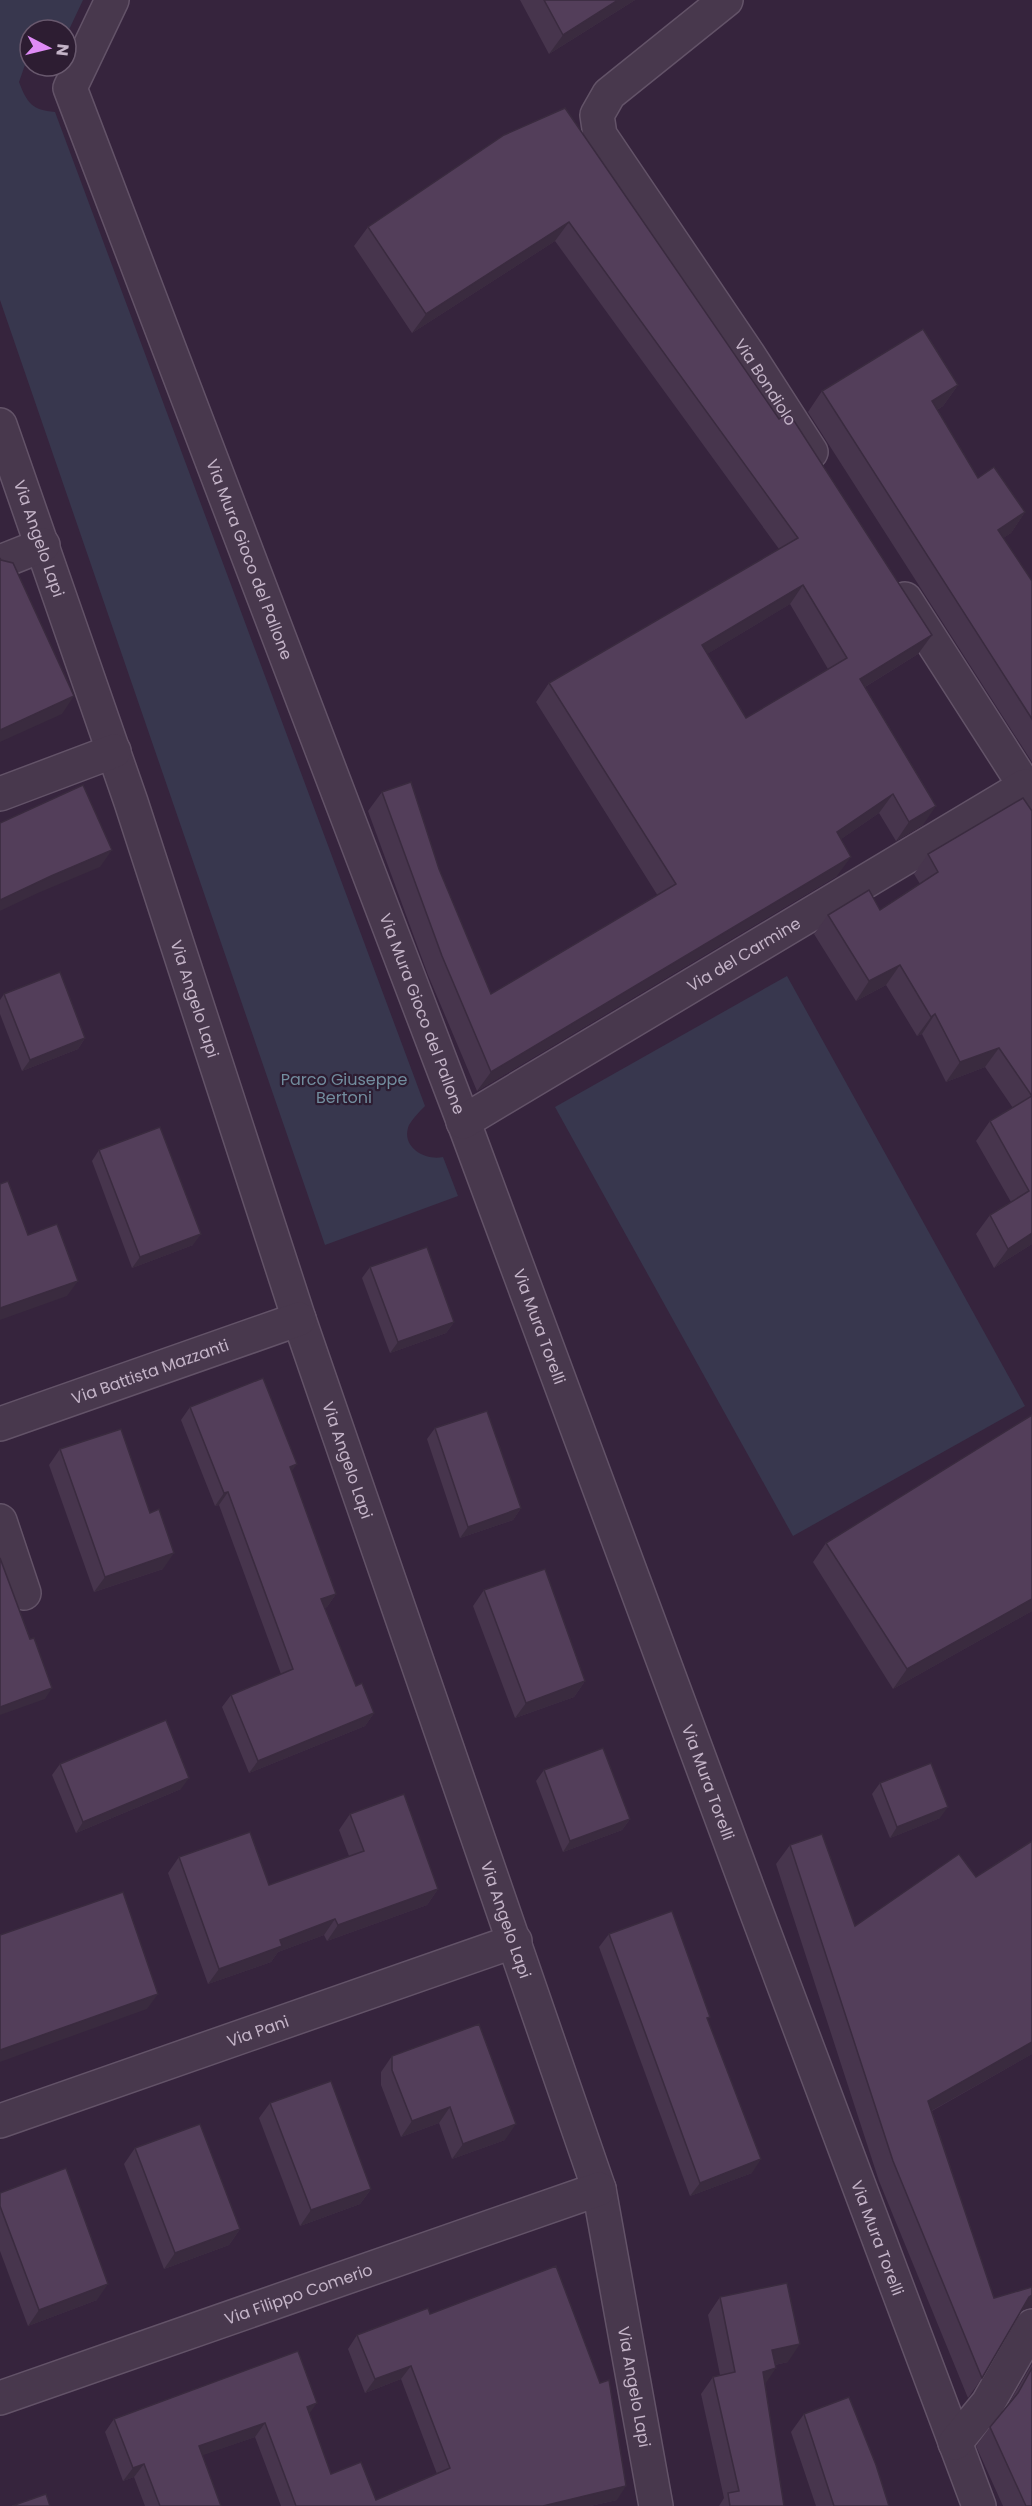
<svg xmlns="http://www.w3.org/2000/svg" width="1032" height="2506" font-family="Poppins,sans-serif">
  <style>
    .green { fill: #38374e }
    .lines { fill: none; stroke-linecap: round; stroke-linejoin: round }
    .minor-casing { stroke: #635368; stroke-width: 36 }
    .minor { stroke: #48384d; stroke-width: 33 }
    .wall { fill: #47354d; fill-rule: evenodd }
    .shaded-wall { fill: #3a2b3f }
    .building { fill: #533e5a; stroke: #3a2b3f; stroke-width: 1.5; fill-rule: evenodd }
    .labels { text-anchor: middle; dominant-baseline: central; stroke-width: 4.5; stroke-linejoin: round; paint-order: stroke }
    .street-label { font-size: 16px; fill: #c4b4c8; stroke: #2d1d32 }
    .park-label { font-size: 16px; fill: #728d9e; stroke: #2d1d32 }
  </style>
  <rect width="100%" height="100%" fill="#36243d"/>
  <g class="green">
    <path d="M0,0H83L66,36V30H30V58L26,62L19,82C27,103 32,110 55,112L425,1106C419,1112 413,1118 409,1125C400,1147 425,1161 443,1157L458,1196L325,1245L0,300Z"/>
    <path d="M787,976L1025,1406L793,1536L555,1107Z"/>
  </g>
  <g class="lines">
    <g class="minor-casing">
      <g id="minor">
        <path id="s1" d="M112,0L70,88C202,436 336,783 467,1131C638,1589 805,2049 979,2506"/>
        <path id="s2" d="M726,0L609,94L597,115L600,135L748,354L811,452"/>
        <path id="s3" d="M0,425L131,802L299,1319L599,2189L656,2506"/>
        <path d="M0,562L43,545"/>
        <path d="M905,599L1032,797"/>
        <path d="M0,794L114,751"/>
        <path id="s4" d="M463,1122L1025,786"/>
        <path id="s5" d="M0,1424L299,1319"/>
        <path d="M0,1521L24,1593"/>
        <path id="s6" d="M0,2121L515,1941"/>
        <path id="s7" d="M0,2398L599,2189"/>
        <path d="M955,2443L988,2403L1032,2326"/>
      </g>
    </g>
    <use href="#minor" class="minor"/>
  </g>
  <g class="wall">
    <path d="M520,0H635L549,54Z"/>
    <path d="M504,135L779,419L932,635L918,654L865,687L923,825L896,841L879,813L841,839L837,876L477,1091L428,975L368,811L382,792L439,869L491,994L658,896L536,702L549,683L779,549L555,241L412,333L354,246L368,227ZM790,604L828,669L746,718L707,654Z"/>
    <path d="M958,385L943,406L937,410L978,478L1025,512L1011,533L1003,538L1032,581V762L808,412L822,391Z"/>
    <path d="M1032,811V1244L994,1268L976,1234L990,1215L1011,1202L976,1141L990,1121L1013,1108L985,1067L946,1082L922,1034L917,1036L886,985L856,1001L814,934L828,915L880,910L920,884L914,874L928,854Z"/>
    <path d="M4,994L85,1038L78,1049L22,1071L0,1014V1000Z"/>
    <path d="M99,1150L193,1245L132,1268L92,1161Z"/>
    <path d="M370,1267L454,1322L446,1333L390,1353L362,1278Z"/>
    <path d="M190,1407L292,1473L336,1594L327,1607L324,1608L356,1686L374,1713L365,1726L249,1773L222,1707L231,1695L281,1674L219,1505L215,1506L181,1420Z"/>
    <path d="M1032,1415V1611L893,1689L813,1562L826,1543Z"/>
    <path d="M435,1428L521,1508L513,1520L460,1538L427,1439Z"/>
    <path d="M60,1449L163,1569L94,1592L49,1465Z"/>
    <path d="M484,1590L585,1681L574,1697L515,1718L473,1606Z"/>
    <path d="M60,1764L181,1789L76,1833L52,1775Z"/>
    <path d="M544,1770L630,1819L622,1830L563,1852L536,1781Z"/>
    <path d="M880,1783L940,1818L890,1838L872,1794Z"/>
    <path d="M350,1814L438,1889L427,1905L327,1941L324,1935L278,1952L271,1962L208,1984L168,1873L179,1857L269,1885L349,1856L339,1830Z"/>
    <path d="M1032,1841V2054L932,2111L994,2298L1032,2287V2307L1022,2310L982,2378L968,2398L879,2181L776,1864L790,1845L855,1926L976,1877Z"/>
    <path d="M609,1934L708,2020L752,2173L690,2196L599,1947Z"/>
    <path d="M392,2056L505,2140L452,2159L439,2123L401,2137L381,2085V2072Z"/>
    <path d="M270,2103L371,2189L360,2204L300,2226L259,2118Z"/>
    <path d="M135,2148L240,2229L229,2245L164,2269L124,2164Z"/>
    <path d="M0,2193L97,2300L28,2326L0,2251Z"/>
    <path d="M720,2297L788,2362L775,2365L765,2384L784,2506H719L724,2498L701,2394L713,2377L720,2375L708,2315Z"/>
    <path d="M430,2314L617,2500L590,2506H281L255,2437L202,2455L221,2506H145L134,2477L123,2481L105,2432L114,2419L309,2414L331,2474L376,2500L437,2474L401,2379L365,2393L348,2349L357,2335Z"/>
    <path d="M1032,2364V2506H1003L976,2446L990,2427L1009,2403Z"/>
    <path d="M804,2414L889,2506H816L791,2432Z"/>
  </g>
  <g class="shaded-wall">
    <path d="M618,0H635L549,54L563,35Z"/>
    <path d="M569,222L555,241L412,333L426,314Z"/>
    <path d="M958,385L943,406L917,422L932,401Z"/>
    <path d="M1025,512L1011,533L983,551L998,530Z"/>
    <path d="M803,585L790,604L689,665L702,645Z"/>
    <path d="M932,635L918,654L847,698L860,679Z"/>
    <path d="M74,696L62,714L0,742V730Z"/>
    <path d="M893,794L879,813L824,851L837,832Z"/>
    <path d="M936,806L923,825L896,841L909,822Z"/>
    <path d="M112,850L100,867L38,893L0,911V900L51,876Z"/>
    <path d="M851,857L837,876L477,1091L491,1072Z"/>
    <path d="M900,965L886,985L856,1001L869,981Z"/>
    <path d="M935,1014L922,1034L917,1036L931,1017Z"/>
    <path d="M85,1038L78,1049L22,1071L30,1060Z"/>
    <path d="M999,1048L985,1067L946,1082L960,1062Z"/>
    <path d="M1032,1233V1244L994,1268L1008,1249Z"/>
    <path d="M201,1234L193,1245L132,1268L140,1257Z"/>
    <path d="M78,1281L67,1296L0,1320V1308Z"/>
    <path d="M454,1322L446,1333L390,1353L398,1342Z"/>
    <path d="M297,1464L288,1477L290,1467Z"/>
    <path d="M228,1492L219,1505L215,1506L224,1493Z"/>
    <path d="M521,1508L513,1520L460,1538L468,1527Z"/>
    <path d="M174,1553L163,1569L94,1592L105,1577Z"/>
    <path d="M336,1594L327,1607L312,1612L321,1599Z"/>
    <path d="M1032,1599V1611L893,1689L907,1669Z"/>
    <path d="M585,1681L574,1697L515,1718L526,1703Z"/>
    <path d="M52,1688L45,1699L0,1715V1707Z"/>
    <path d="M374,1713L365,1726L249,1773L258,1761Z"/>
    <path d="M189,1778L181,1789L76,1833L83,1822Z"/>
    <path d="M948,1807L940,1818L890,1838L897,1827Z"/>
    <path d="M630,1819L622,1830L563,1852L570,1841Z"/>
    <path d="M438,1889L427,1905L327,1941L338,1925Z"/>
    <path d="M335,1919L324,1935L278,1952L271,1962L208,1984L219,1969L280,1940Z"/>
    <path d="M158,1994L147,2009L0,2062V2050Z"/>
    <path d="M1032,2042V2054L915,2120L928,2101Z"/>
    <path d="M450,2107L439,2123L401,2137L412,2121Z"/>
    <path d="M516,2124L505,2140L452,2159L463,2144Z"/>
    <path d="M761,2159L752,2173L690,2196L700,2183Z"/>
    <path d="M371,2189L360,2204L300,2226L311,2210Z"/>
    <path d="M240,2229L229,2245L164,2269L175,2253Z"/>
    <path d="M108,2284L97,2300L28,2326L39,2310Z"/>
    <path d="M1032,2295V2307L1022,2310L1029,2297Z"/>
    <path d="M800,2344L788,2362L760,2368L772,2350Z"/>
    <path d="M411,2366L401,2379L365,2393L375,2379Z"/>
    <path d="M776,2368L764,2386L763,2372Z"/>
    <path d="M317,2403L307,2417V2407Z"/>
    <path d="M265,2423L255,2437L189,2460L199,2446Z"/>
    <path d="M144,2464L134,2477L123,2481L133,2468Z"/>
    <path d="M626,2486L617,2500L590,2506H543Z"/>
  </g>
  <g class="building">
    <path d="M544,0H618L563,35Z"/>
    <path d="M565,108L779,419L789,413L932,635L860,679L936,806L909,822L893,794L837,832L851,857L491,1072L442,956L382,792L411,782L439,869L491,994L676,884L549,683L798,538L569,222L426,314L368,227L504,135ZM803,585L847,658L746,718L702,645Z"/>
    <path d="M923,329L958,385L932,401L978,478L994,467L1025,512L998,530L1032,581V719L822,391Z"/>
    <path d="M0,558L1,560L13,563L74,696L0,730Z"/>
    <path d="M83,785L112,850L51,876L0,900V823Z"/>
    <path d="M1023,798L1032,811V1233L1008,1249L990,1215L1029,1191L990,1121L1032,1096L999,1048L960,1062L935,1014L931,1017L900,965L869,981L828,915L869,890L880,910L938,872L928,854Z"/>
    <path d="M60,972L85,1038L30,1060L4,994Z"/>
    <path d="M160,1127L201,1234L140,1257L99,1150Z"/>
    <path d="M8,1181L28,1235L57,1224L78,1281L0,1308V1184Z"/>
    <path d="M427,1247L454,1322L398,1342L370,1267Z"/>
    <path d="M263,1378L297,1464L290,1467L336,1594L321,1599L356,1686L362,1683L374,1713L258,1761L231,1695L293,1669L228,1492L224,1493L190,1407Z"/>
    <path d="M487,1411L521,1508L468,1527L435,1428Z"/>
    <path d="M1032,1415V1599L907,1669L826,1543Z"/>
    <path d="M121,1429L150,1513L159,1509L174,1553L105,1577L60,1449Z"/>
    <path d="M0,1558L30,1639L34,1638L52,1688L0,1707Z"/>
    <path d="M545,1569L585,1681L526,1703L484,1590Z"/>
    <path d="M166,1720L189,1778L83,1822L60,1764Z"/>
    <path d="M603,1748L630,1819L570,1841L544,1770Z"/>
    <path d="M931,1763L948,1807L897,1827L880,1783Z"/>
    <path d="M404,1794L438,1889L338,1925L335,1919L280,1940L282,1946L219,1969L179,1857L250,1832L269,1885L364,1851L350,1814Z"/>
    <path d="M822,1834L855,1926L959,1854L976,1877L1032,1841V2042L928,2101L994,2298L1032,2287V2295L1029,2297L982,2378L893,2161L790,1845Z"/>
    <path d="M123,1892L158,1994L0,2050V1935Z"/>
    <path d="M672,1911L710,2017L707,2018L761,2159L700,2183L609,1934Z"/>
    <path d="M479,2024L516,2124L463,2144L450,2107L412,2121L392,2070V2056Z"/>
    <path d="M331,2081L371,2189L311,2210L270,2103Z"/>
    <path d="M200,2124L240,2229L175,2253L135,2148Z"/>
    <path d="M66,2168L108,2284L39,2310L0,2206V2193Z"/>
    <path d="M556,2266L600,2383L609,2380L626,2486L543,2506H296L265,2423L199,2446L221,2506H160L144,2464L133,2468L114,2419L298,2351L317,2403L307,2407L331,2474L361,2462L376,2500L450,2468L411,2366L375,2379L357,2335L428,2308L430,2314Z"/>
    <path d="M787,2283L800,2344L772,2350L776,2368L763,2372L784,2506H730L728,2493L739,2491L713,2377L735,2372L720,2297Z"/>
    <path d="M1032,2368V2506H1026L990,2427L1018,2393Z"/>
    <path d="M849,2397L876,2465L889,2506H834L804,2414Z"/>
    <path d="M46,2494L50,2506H12Z"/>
  </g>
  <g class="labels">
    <g class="street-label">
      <text stroke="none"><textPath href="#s2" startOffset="492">Via Bondiolo</textPath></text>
      <text stroke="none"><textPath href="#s3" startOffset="120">Via Angelo Lapi</textPath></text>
      <text stroke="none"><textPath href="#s1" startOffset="602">Via Mura Gioco del Pallone</textPath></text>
      <text stroke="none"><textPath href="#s4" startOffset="327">Via del Carmine</textPath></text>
      <text stroke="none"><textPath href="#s3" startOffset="606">Via Angelo Lapi</textPath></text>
      <text stroke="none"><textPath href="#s1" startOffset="1088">Via Mura Gioco del Pallone</textPath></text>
      <text stroke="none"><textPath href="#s1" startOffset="1422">Via Mura Torelli</textPath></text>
      <text stroke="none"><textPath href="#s5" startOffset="159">Via Battista Mazzanti</textPath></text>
      <text stroke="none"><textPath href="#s3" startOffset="1092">Via Angelo Lapi</textPath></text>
      <text stroke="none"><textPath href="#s1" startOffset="1908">Via Mura Torelli</textPath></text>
      <text stroke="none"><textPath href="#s3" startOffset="1578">Via Angelo Lapi</textPath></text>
      <text stroke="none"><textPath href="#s6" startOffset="273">Via Pani</textPath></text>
      <text stroke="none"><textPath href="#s1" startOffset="2394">Via Mura Torelli</textPath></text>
      <text stroke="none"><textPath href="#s7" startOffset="316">Via Filippo Comerio</textPath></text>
      <text stroke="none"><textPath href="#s3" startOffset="2064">Via Angelo Lapi</textPath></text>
    </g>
    <g class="park-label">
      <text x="344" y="1079">Parco Giuseppe<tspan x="344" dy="18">Bertoni</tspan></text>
    </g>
  </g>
  <g transform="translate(48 48) rotate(97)"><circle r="28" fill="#2d1d32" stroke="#69596e" stroke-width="1.5"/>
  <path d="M0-4.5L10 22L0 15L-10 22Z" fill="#df8bf6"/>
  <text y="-9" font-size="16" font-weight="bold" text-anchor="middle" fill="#c4b4c8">N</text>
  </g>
</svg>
